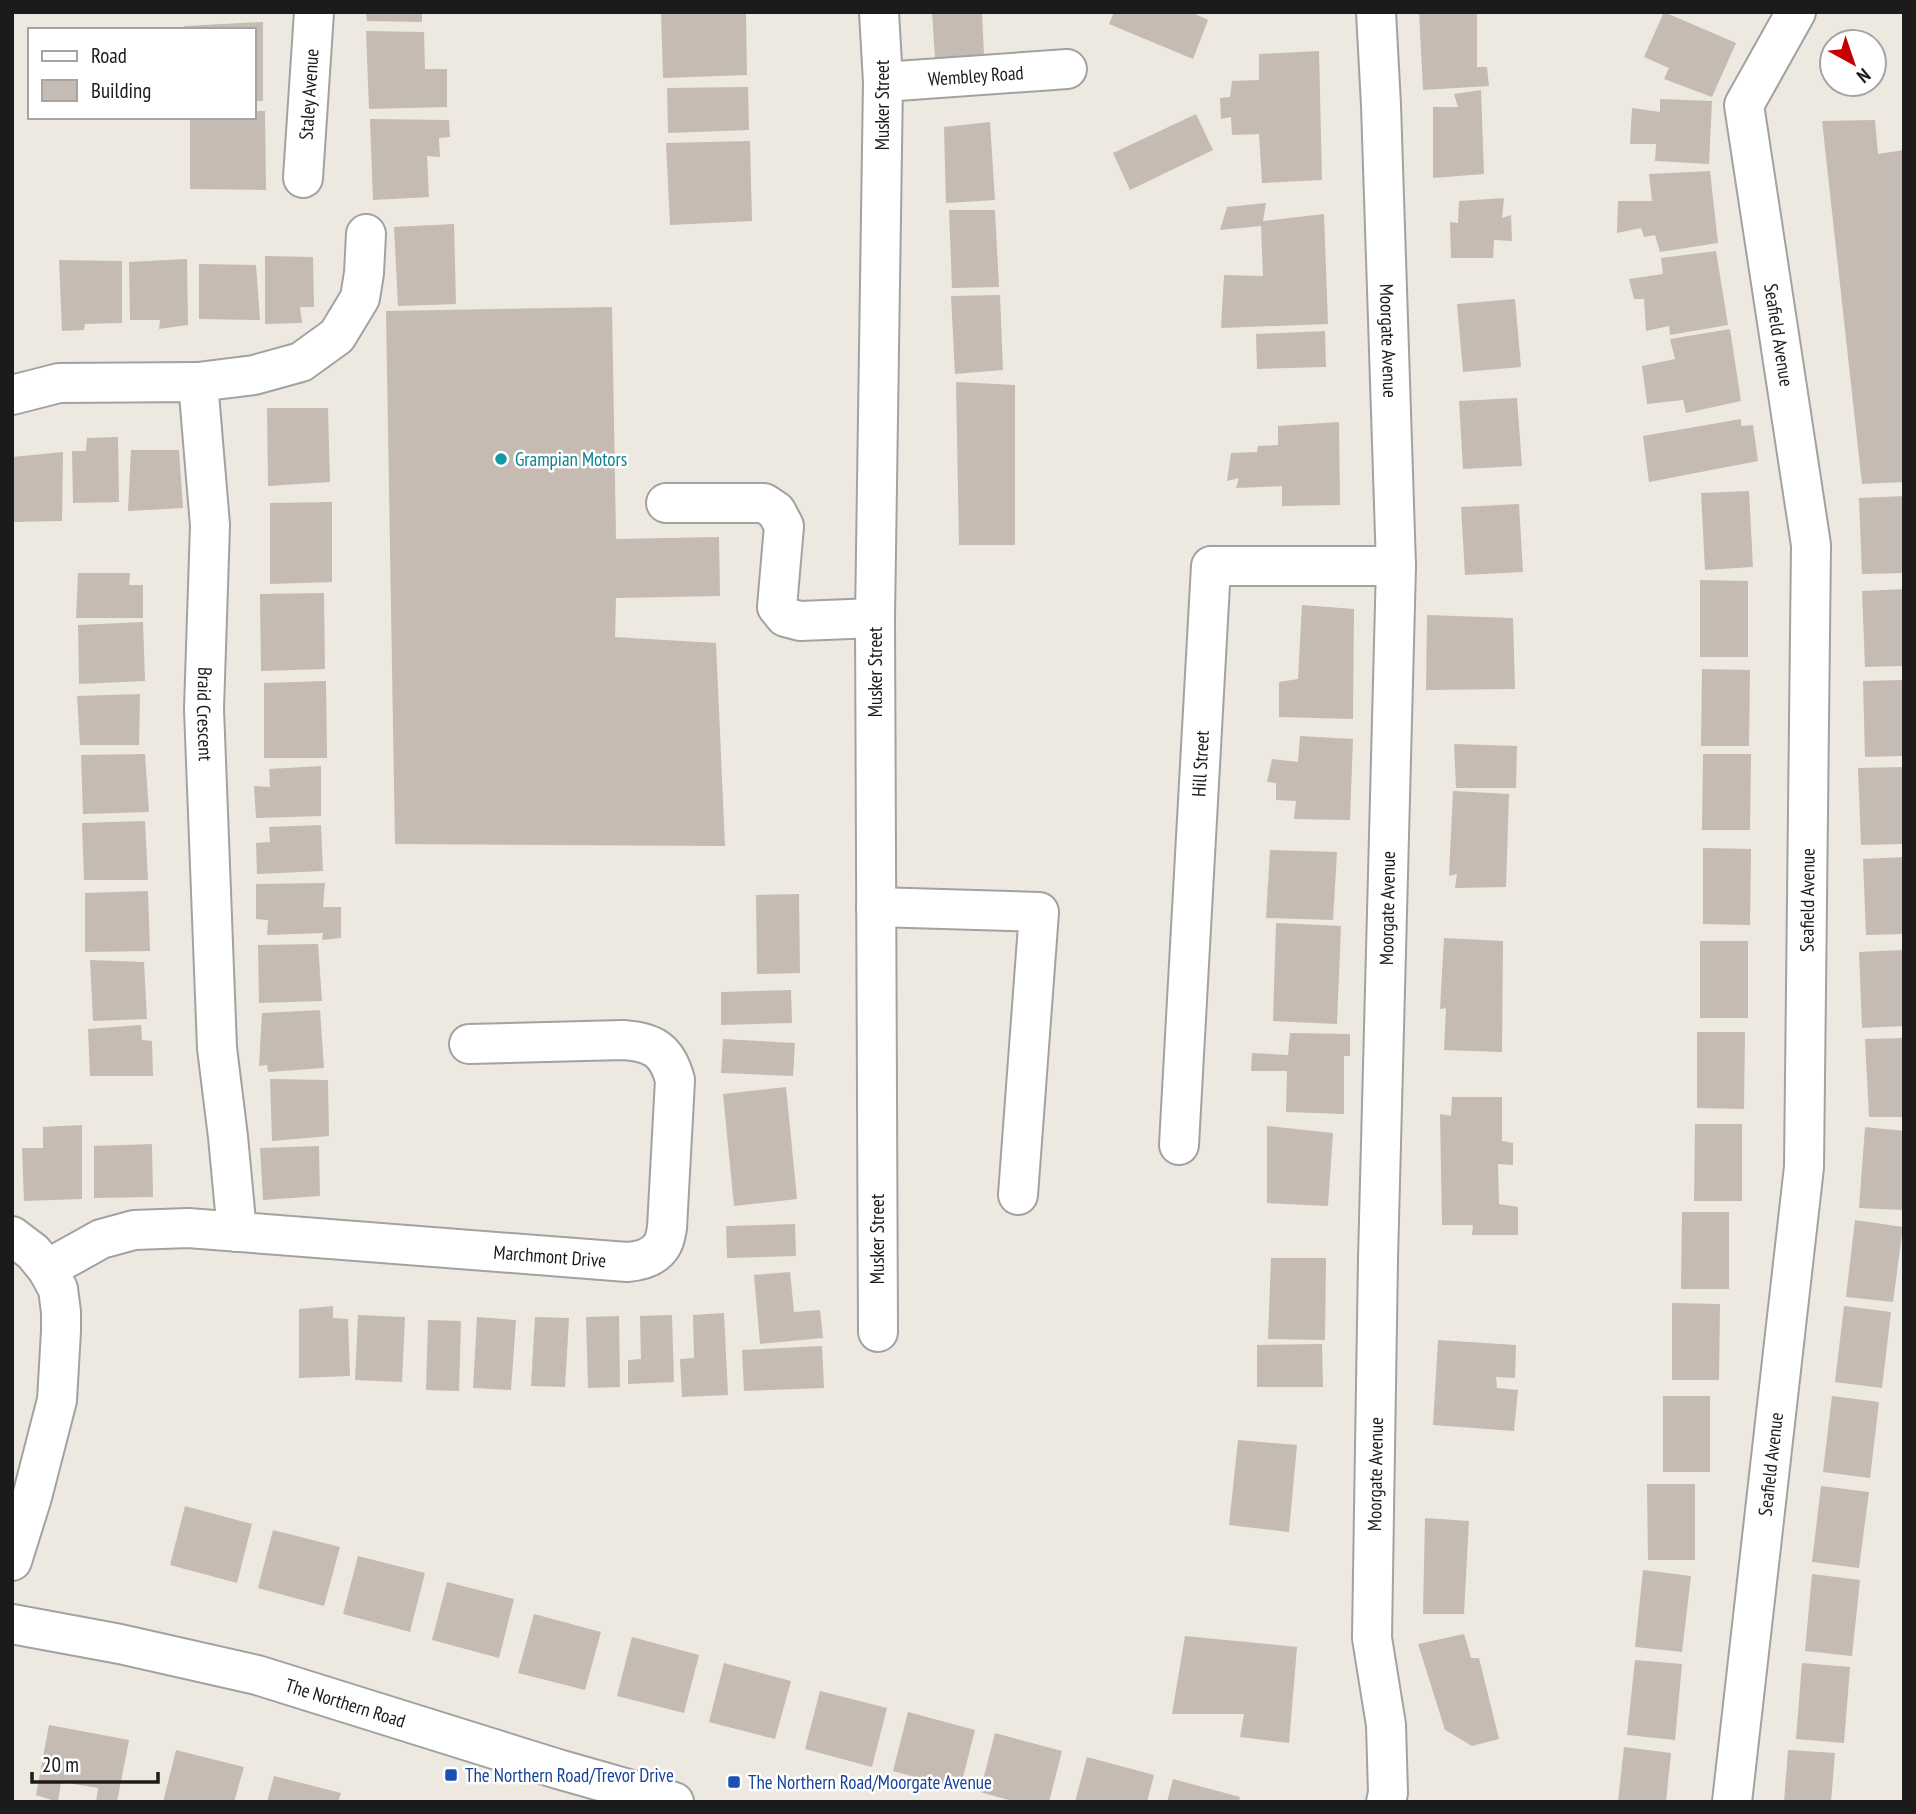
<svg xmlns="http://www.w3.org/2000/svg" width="1916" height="1814" font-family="'PT Sans Narrow',sans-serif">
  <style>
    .building { fill: #c5bbb3 }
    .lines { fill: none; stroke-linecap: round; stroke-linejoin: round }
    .minor-casing { stroke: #a2a2a2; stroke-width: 42 }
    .minor { stroke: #fff; stroke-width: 38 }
    .culture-dot { fill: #0f9aa8; stroke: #fff; stroke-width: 2.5 }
    .transit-dot { fill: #1a4fb4; stroke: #fff; stroke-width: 2.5 }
    .labels { text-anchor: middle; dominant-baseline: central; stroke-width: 5; stroke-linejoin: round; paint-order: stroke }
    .street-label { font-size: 19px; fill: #1b1b1b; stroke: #fff }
    .culture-label { font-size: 19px; fill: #0d838f; stroke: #fff; text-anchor: start }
    .transit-label { font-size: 19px; fill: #164399; stroke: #fff; text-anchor: start }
  </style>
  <rect width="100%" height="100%" fill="#ede9e0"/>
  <g class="building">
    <path d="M366,12H422V22L367,21Z"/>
    <path d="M661,12H746L747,75L663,78Z"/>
    <path d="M932,12H982L984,55L935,58Z"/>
    <path d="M1114,12H1191L1208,20L1193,59L1109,24Z"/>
    <path d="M1419,12H1477V67H1487L1489,86L1423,90Z"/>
    <path d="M1664,12L1736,43L1712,97L1664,79L1669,68L1644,57Z"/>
    <path d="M263,22V101H254V30H184V26Z"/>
    <path d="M366,31L424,32L425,69H447V107L369,109Z"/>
    <path d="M1319,51L1322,180L1262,183L1259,134L1232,135L1231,117L1221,119L1220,98L1230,97L1232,81L1259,80V54Z"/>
    <path d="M748,87L749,130L668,133L667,88Z"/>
    <path d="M1481,90L1484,174L1433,178V107H1458L1454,94Z"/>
    <path d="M1660,99L1712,101L1709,164L1655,161L1656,144H1630L1632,108L1660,112Z"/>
    <path d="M254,111H265L266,190L190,189V117H254Z"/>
    <path d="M1196,114L1213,150L1130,190L1113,153Z"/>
    <path d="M370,119L449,120L450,137L439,138L440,157L427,156L429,197L373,200Z"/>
    <path d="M1875,120L1878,154L1904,150V482L1862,484L1822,121Z"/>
    <path d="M990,122L995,200L946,203L944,127Z"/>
    <path d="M750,141L752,221L670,225L666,143Z"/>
    <path d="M1710,171L1718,243L1660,252L1655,235L1644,237L1641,228L1617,233L1618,201H1652L1649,174Z"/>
    <path d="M1504,198L1502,218L1511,215L1512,241L1494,240L1493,258H1451L1450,222L1458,223L1459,201Z"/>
    <path d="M1266,203L1263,221L1324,214L1328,324L1221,328L1224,275L1263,276L1261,226L1220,230L1227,207Z"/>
    <path d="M949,210H995L999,287L952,288Z"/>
    <path d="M454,224L456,304L398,306L394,227Z"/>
    <path d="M1716,251L1728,325L1670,335L1669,326L1646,331L1644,299H1634L1629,279L1663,274L1661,258Z"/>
    <path d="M265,256L313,257L314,307H300L302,323L265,324Z"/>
    <path d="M187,259L188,325L159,329L160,320H130L129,262Z"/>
    <path d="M59,260L122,261V323L85,324L84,330L62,331Z"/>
    <path d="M199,264L256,265L260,320L199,319Z"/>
    <path d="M1000,295L1003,370L955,374L951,296Z"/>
    <path d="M1515,299L1521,367L1463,372L1457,304Z"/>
    <path d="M612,307L616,539L719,537L720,596L616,598L615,637L716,643L725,846L395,844L386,311Z"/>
    <path d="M1730,329L1741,401L1686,413L1683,400L1647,404L1642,366L1675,359L1670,339Z"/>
    <path d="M1325,331L1326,367L1257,369L1256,334Z"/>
    <path d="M956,382L1015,385V545H959Z"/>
    <path d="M1517,398L1522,466L1463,469L1459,401Z"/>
    <path d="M267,408H328L330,482L268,486Z"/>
    <path d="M1741,419V426L1753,425L1758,461L1649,482L1643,436Z"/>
    <path d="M1339,422L1340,505L1282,506V486L1236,488L1239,478L1227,481L1231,453L1257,452L1258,446L1278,445V426Z"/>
    <path d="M118,437L119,502L73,503L72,451H86L87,438Z"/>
    <path d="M131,450H179L183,508L128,511Z"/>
    <path d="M63,452L62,521L12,522V457Z"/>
    <path d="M1749,491L1753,567L1705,570L1701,493Z"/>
    <path d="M1904,496V573L1862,574L1859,498Z"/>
    <path d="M332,502V582L270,584V503Z"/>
    <path d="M1519,504L1523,572L1465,575L1461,507Z"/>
    <path d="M78,573H130L129,585H143V618H76Z"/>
    <path d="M1700,580L1748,581V657H1700Z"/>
    <path d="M1904,589V666L1865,667L1862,591Z"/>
    <path d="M324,593L325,669L261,671L260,594Z"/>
    <path d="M1302,605L1354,609L1353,719L1279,717V682L1298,679Z"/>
    <path d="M1427,615L1513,618L1515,689L1426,690Z"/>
    <path d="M143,622L145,681L79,684L78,625Z"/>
    <path d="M1702,669L1750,670L1749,746H1701Z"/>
    <path d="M1904,680V756L1865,757L1863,681Z"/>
    <path d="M326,681L327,758H264V683Z"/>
    <path d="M140,694L139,745H80L77,696Z"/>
    <path d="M1300,736L1353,739L1350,820L1294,819L1296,801L1276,800V783L1267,782L1272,759L1298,762Z"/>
    <path d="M1454,744L1517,746L1516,788H1456Z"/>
    <path d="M145,754L149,812L83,814L81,755Z"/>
    <path d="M1703,754H1751L1750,830H1702Z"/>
    <path d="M321,766V816L256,818L254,786L270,787L269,769Z"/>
    <path d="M1904,767V844L1861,845L1858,768Z"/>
    <path d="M1453,791L1509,794L1506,887L1455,888L1457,874L1449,876Z"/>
    <path d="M145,821L148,880H84L82,823Z"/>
    <path d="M321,825L323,871L257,874L256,843L270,842L269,827Z"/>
    <path d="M1703,848L1751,849L1750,925L1703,924Z"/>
    <path d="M1270,850L1337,852L1333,920L1266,918Z"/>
    <path d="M1904,857V934L1866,935L1863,859Z"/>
    <path d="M325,883L323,907H341V938L322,940L323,933L267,935L268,920L256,919V884Z"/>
    <path d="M148,891L150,951L85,952V893Z"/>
    <path d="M799,894L800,973L757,974L756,895Z"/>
    <path d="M1276,923L1341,926L1337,1024L1273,1021Z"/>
    <path d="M1444,938L1503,941L1502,1052L1444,1050L1446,1008L1440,1009Z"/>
    <rect x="1700" y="941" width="48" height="77"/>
    <path d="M318,944L322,1001L259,1003L258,945Z"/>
    <path d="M1904,950V1026L1862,1028L1859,952Z"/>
    <path d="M90,960L144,962L147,1019L93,1021Z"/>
    <path d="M791,990L792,1023L721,1025V992Z"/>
    <path d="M320,1010L324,1068L268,1072L267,1065L259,1066L262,1013Z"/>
    <path d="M141,1025L142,1040L152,1041L153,1076H90L88,1029Z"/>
    <path d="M1697,1032H1745L1744,1109L1697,1108Z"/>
    <path d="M1290,1033L1350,1034V1056H1344V1114L1286,1112L1287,1071H1251L1252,1053L1288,1055Z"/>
    <path d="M1904,1038V1117H1869L1865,1039Z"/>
    <path d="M723,1039L795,1043L793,1076L721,1073Z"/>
    <path d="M270,1079L328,1080L329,1136L272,1141Z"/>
    <path d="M786,1087L797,1199L734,1206L723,1094Z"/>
    <path d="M1452,1097H1502V1141L1513,1143V1165L1498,1164L1499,1204L1518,1207V1235H1472L1473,1225H1442L1440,1114L1451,1116Z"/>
    <path d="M1695,1124H1742V1201H1694Z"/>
    <path d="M82,1125V1199L24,1201L22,1148H43V1127Z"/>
    <path d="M1267,1126L1333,1133L1328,1206L1267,1203Z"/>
    <path d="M1865,1127L1904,1131V1210L1859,1208Z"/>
    <path d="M152,1144L153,1197L94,1198V1146Z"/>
    <path d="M319,1146L320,1196L263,1200L260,1148Z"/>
    <path d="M1682,1212H1729V1289H1681Z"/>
    <path d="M1855,1220L1903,1227L1893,1302L1846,1297Z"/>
    <path d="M795,1224L796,1256L727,1258L726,1226Z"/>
    <path d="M1271,1258H1326L1325,1340L1268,1339Z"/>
    <path d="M790,1272L794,1312L820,1310L823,1338L760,1344L754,1275Z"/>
    <path d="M1672,1303L1720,1304L1719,1380H1672Z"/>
    <path d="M333,1306V1318L348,1319L350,1376L299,1378V1309Z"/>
    <path d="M1844,1306L1891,1312L1882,1388L1835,1382Z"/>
    <path d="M724,1313L728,1395L682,1397L680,1359L694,1358L693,1315Z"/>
    <path d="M358,1315L405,1317L402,1382L355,1380Z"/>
    <path d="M672,1315L674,1382L628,1384V1360L641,1359L640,1316Z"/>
    <path d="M619,1316L620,1387L588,1388L586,1317Z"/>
    <path d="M477,1317L516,1320L511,1390L473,1388Z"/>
    <path d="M535,1317L569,1318L565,1387L531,1386Z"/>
    <path d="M428,1320L461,1321L459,1391L426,1390Z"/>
    <path d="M1438,1340L1516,1345L1515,1378L1496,1377L1497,1388L1518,1390L1514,1431L1433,1425Z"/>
    <path d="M1322,1344L1323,1387H1257V1345Z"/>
    <path d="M822,1346L824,1388L744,1391L742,1350Z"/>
    <rect x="1663" y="1396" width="47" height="76"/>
    <path d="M1832,1396L1879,1402L1870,1478L1823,1472Z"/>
    <path d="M1238,1440L1297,1445L1289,1532L1229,1525Z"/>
    <path d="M1647,1484H1695V1560H1648Z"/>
    <path d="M1821,1486L1869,1492L1859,1568L1812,1562Z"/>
    <path d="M185,1506L252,1524L237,1583L170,1565Z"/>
    <path d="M1425,1518L1469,1521L1464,1614H1423Z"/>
    <path d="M273,1530L340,1547L324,1606L258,1588Z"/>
    <path d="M358,1556L425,1573L410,1632L343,1614Z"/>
    <path d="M1643,1570L1691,1576L1682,1652L1635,1647Z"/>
    <path d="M1812,1574L1860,1580L1852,1656L1805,1651Z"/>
    <path d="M447,1582L514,1599L499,1658L432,1640Z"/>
    <path d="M534,1614L601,1632L585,1690L518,1673Z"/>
    <path d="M1464,1634L1471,1658H1479L1499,1739L1472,1746L1445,1730L1418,1644Z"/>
    <path d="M1185,1636L1297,1647L1289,1743L1240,1737L1244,1714H1172Z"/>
    <path d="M632,1637L699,1655L684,1713L617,1696Z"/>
    <path d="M1635,1660L1682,1664L1675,1740L1627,1735Z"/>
    <path d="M724,1663L791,1681L775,1739L709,1722Z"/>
    <path d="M1802,1663L1850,1667L1844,1743L1796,1739Z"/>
    <path d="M820,1691L887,1708L872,1767L805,1749Z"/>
    <path d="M908,1712L975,1730L960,1789L893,1771Z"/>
    <path d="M49,1725L129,1740L117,1802H96L98,1788L61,1782L58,1802L36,1795Z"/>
    <path d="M995,1733L1062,1751L1049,1802H1016L980,1792Z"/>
    <path d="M1624,1747L1671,1753L1666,1802H1618Z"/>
    <path d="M176,1750L244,1767L234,1802H163Z"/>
    <path d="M1788,1750L1835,1753L1831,1802H1784Z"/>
    <path d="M1087,1757L1154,1775L1147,1802H1075Z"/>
    <path d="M274,1776L341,1793L338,1802H267Z"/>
    <path d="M1173,1779L1240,1797L1239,1802H1167Z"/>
  </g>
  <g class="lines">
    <g class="minor-casing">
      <g id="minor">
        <path id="s1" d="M1376,12L1381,105L1396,566L1378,1259L1372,1638L1386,1725L1388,1793L1386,1802"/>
        <path id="s2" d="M883,82L1067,69"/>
        <path id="s3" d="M303,178L314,12"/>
        <path d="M198,382L254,375L301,362L337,336L360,298L364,273L366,234"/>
        <path id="s4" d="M12,395L59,383L198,382L210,525L204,709L217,1048L228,1137L237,1232"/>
        <path d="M666,503H764L776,511L784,526L777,607L785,617L800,621L875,618"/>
        <path d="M876,907L1039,912L1018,1195"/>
        <path id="s5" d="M1179,1145L1211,566H1396"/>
        <path d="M12,1236L33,1252L47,1269L58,1289L61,1312V1331L57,1400L32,1497L12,1561"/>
        <path id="s6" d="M47,1269L101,1239L134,1230L188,1228L627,1262C640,1261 655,1257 662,1245C665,1241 666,1233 667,1228L675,1080C667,1050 653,1042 623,1040L469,1044"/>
        <path d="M878,1332L875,618L883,82L879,12"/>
        <path id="s7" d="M12,1624L120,1644L257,1675L558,1769L674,1802"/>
        <path id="s8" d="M1732,1802L1804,1167L1811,545L1744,105L1796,12"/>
      </g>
    </g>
    <use href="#minor" class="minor"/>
  </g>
  <circle class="culture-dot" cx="501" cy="459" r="7"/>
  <g class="transit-dot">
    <rect x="444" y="1768" width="14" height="14" rx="3.5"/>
    <rect x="727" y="1775" width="14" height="14" rx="3.5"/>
  </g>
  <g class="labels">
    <g class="street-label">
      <text stroke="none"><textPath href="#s2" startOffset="93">Wembley Road</textPath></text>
      <text stroke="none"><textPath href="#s3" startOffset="84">Staley Avenue</textPath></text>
      <text transform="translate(882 105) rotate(-90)">Musker Street</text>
      <text transform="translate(1779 335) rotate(81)">Seafield Avenue</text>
      <text stroke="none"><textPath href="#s1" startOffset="329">Moorgate Avenue</textPath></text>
      <text transform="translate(875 672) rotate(-90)">Musker Street</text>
      <text stroke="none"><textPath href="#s4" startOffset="520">Braid Crescent</textPath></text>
      <text stroke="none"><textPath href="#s5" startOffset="382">Hill Street</textPath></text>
      <text stroke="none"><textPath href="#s8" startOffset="906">Seafield Avenue</textPath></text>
      <text transform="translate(1387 908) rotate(-89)">Moorgate Avenue</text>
      <text transform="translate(877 1239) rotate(-90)">Musker Street</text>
      <text stroke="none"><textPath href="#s6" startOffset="513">Marchmont Drive</textPath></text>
      <text stroke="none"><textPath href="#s8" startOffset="340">Seafield Avenue</textPath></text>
      <text transform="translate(1375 1474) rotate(-89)">Moorgate Avenue</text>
      <text stroke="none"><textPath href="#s7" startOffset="343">The Northern Road</textPath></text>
    </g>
    <g class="culture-label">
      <text x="515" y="459">Grampian Motors</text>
    </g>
    <g class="transit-label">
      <text x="465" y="1775">The Northern Road/Trevor Drive</text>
      <text x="748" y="1782">The Northern Road/Moorgate Avenue</text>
    </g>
  </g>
  <rect width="1916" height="1814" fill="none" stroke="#1b1b1b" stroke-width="28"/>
  <rect x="28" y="28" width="228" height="91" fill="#ffffff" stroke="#a4a4a4" stroke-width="2"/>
  <rect x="42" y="51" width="35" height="10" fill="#ffffff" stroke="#a4a4a4" stroke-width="2"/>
  <text x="91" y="63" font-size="21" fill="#1b1b1b">Road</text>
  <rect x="42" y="80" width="35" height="21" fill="#c5bbb3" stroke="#a4a4a4" stroke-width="2"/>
  <text x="91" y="98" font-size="21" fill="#1b1b1b">Building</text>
  <g transform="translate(1853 63) rotate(140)"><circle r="33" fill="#ffffff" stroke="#a4a4a4" stroke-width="2"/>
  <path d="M0-5L12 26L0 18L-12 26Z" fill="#c60001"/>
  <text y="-10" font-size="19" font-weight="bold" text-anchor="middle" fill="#1b1b1b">N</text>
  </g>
  <path d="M32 1772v10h126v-10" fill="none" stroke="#1b1b1b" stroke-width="3.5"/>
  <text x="42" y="1772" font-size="21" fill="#1b1b1b" stroke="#ffffff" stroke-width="5" paint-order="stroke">20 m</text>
</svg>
